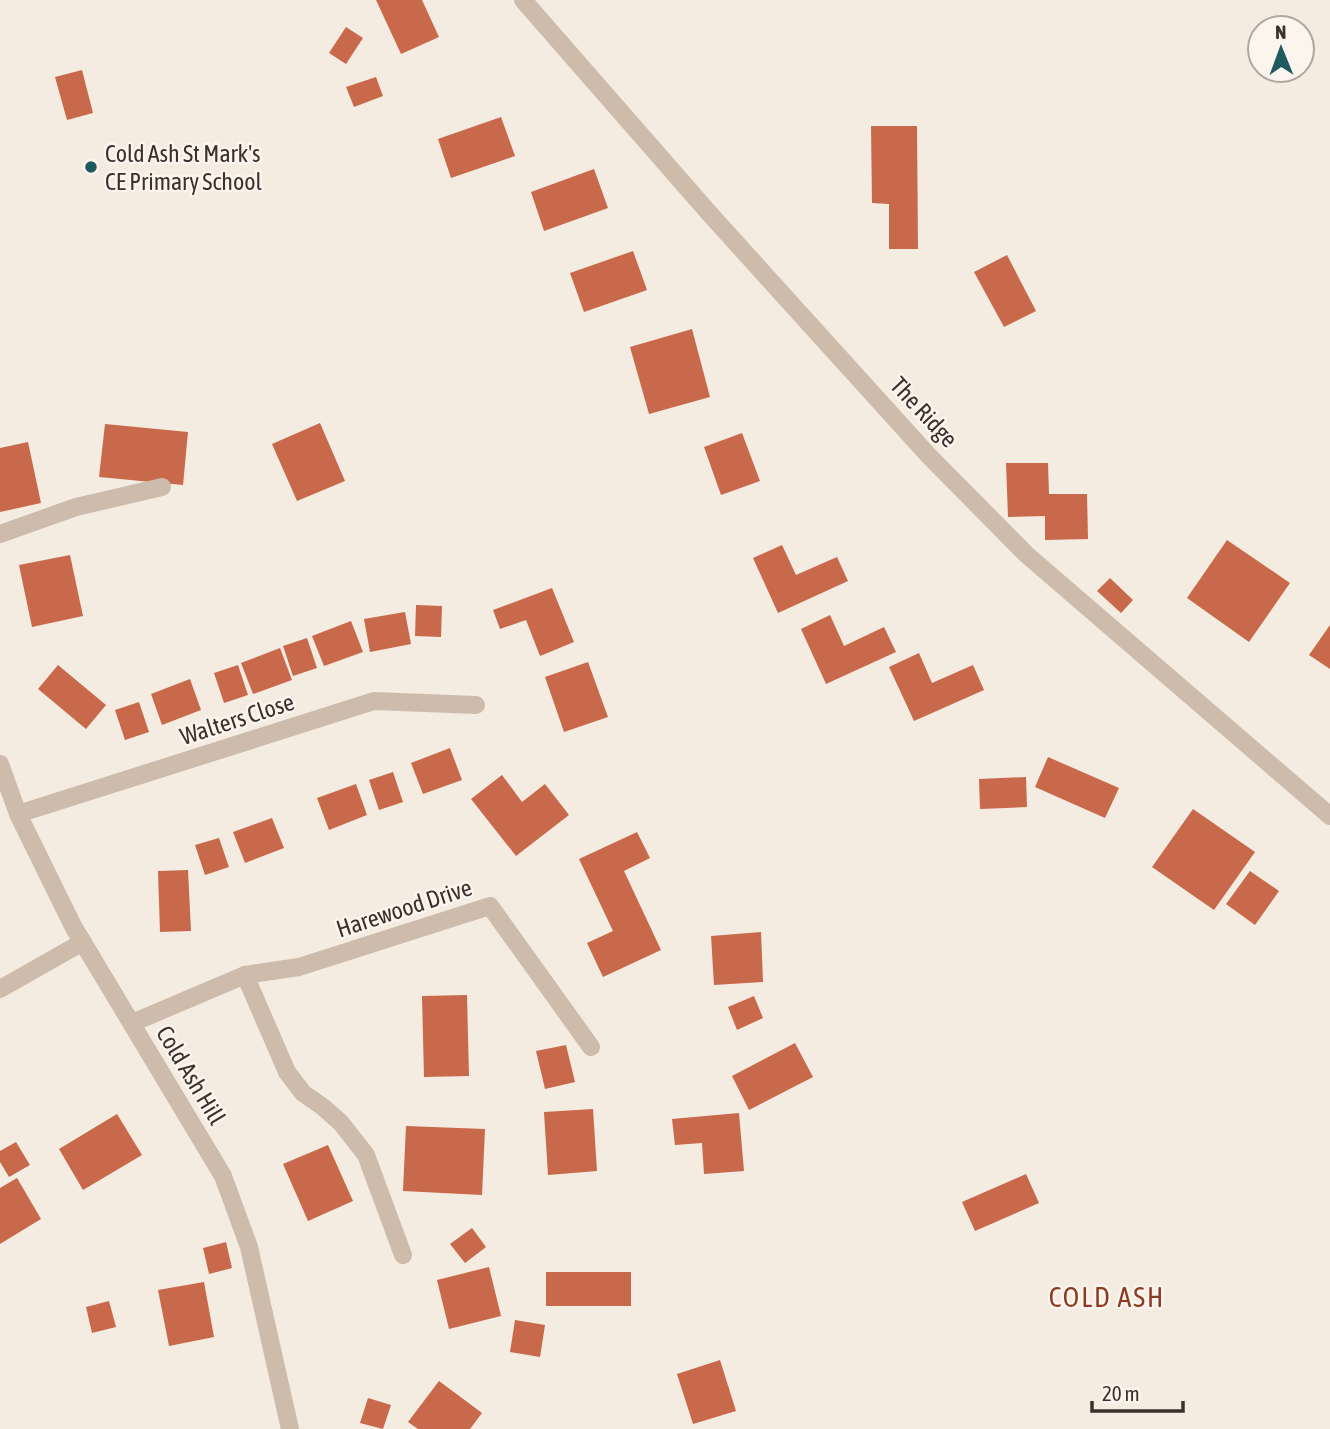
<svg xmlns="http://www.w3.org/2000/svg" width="1330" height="1429" font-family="'Asap Condensed',sans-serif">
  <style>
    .building { fill: #c8694b }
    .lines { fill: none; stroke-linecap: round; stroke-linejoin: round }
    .minor { stroke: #cdbbac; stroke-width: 18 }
    .poi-dot { fill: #1f5a5e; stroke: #fbf5ee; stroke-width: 2.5 }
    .labels { text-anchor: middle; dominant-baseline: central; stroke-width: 5; stroke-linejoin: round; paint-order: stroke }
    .poi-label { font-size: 24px; fill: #3b302b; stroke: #fbf5ee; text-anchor: start }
    .street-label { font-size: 24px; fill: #3b302b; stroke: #fbf5ee }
    .quarter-label { font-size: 28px; letter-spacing: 2px; fill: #8c3b22; stroke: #fbf5ee }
  </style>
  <rect width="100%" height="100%" fill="#f4ebe1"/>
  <g class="building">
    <path d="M376,0H422L439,37L401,54Z"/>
    <path d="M346,27L363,38L346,64L329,53Z"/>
    <path d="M82,70L93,113L67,120L55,77Z"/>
    <path d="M376,77L383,96L354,107L346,87Z"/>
    <path d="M501,117L515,156L451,178L438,139Z"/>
    <path d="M871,126H917L918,249H889V204L872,203Z"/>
    <path d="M594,169L608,208L544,231L531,192Z"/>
    <path d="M633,251L647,290L584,312L570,273Z"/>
    <path d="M1007,255L1036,311L1004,327L974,272Z"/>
    <path d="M692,329L710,397L649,414L630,347Z"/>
    <path d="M320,423L345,481L297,501L272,444Z"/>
    <path d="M105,424L188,432L183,485L99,477Z"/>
    <path d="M742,433L760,481L721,495L704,447Z"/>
    <path d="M28,442L41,503L0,512V448Z"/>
    <path d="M1006,463H1048L1049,494H1087L1088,539L1045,540V516L1008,517Z"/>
    <path d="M1227,540L1290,583L1249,642L1187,598Z"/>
    <path d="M782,545L796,575L837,557L848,581L778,613L753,558Z"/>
    <path d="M70,555L83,616L32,627L19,565Z"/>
    <path d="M1110,578L1133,600L1121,613L1097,591Z"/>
    <path d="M552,588L574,642L540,656L526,620L500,629L493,610Z"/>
    <path d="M416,605L442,606L441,637L415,636Z"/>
    <path d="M405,612L411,644L370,652L364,619Z"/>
    <path d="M830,615L844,646L884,627L896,652L826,684L801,629Z"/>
    <path d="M351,621L363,652L324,666L312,636Z"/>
    <path d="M1330,625V669L1309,655Z"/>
    <path d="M307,638L317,668L293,676L283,646Z"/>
    <path d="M280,648L292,680L253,694L241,663Z"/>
    <path d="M919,653L932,683L973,665L984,690L914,721L889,667Z"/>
    <path d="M588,662L608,717L564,732L545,677Z"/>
    <path d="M58,665L106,705L86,729L38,689Z"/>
    <path d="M238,665L248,695L224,703L214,673Z"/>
    <path d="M190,679L201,710L162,725L151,694Z"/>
    <path d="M139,702L149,732L125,740L115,710Z"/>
    <path d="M450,748L462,780L423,794L411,763Z"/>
    <path d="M1048,757L1119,788L1105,818L1035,787Z"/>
    <path d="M393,772L403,802L379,810L369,780Z"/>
    <path d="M502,775L522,802L545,784L569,815L516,856L471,799Z"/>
    <path d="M1026,777L1027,807L980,809L979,779Z"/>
    <path d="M356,784L367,815L329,830L317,798Z"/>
    <path d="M1193,809L1255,852L1214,910L1152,867Z"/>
    <path d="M272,818L284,848L245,863L233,832Z"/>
    <path d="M637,832L650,858L624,871L661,950L603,977L587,943L613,931L579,859Z"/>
    <path d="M219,838L229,867L205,875L195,845Z"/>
    <path d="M188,870L191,931L160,932L158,871Z"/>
    <path d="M1250,871L1279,891L1255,925L1226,904Z"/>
    <path d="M761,932L763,982L714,985L711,936Z"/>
    <path d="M467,995L469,1076L424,1077L422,996Z"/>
    <path d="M754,996L763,1018L737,1030L728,1007Z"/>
    <path d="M795,1043L813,1077L749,1110L732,1076Z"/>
    <path d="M566,1045L575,1082L545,1089L536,1051Z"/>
    <path d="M593,1109L597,1171L548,1175L544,1112Z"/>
    <path d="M739,1113L744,1171L704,1174L702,1143L675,1145L672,1119Z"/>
    <path d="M117,1114L142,1155L83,1190L59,1149Z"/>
    <path d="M406,1126L485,1129L482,1195L403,1191Z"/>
    <path d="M16,1142L30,1165L9,1177L0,1162V1151Z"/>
    <path d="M328,1145L353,1201L308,1221L283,1164Z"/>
    <path d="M1026,1174L1039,1203L975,1231L962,1202Z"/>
    <path d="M17,1178L41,1219L0,1244V1188Z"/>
    <path d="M472,1228L486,1247L465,1263L450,1244Z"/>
    <path d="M226,1242L232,1268L209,1274L203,1248Z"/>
    <path d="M489,1267L501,1316L449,1329L437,1280Z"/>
    <rect x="546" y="1272" width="85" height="34"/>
    <path d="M204,1282L214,1337L169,1346L158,1290Z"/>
    <path d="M109,1301L116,1327L92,1333L86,1307Z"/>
    <path d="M515,1320L545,1325L540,1357L510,1352Z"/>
    <path d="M720,1360L736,1411L693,1424L677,1374Z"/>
    <path d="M439,1381L482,1413L470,1429H418L408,1422Z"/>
    <path d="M368,1398L391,1405L383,1429L360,1423Z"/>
  </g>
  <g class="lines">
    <g class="minor">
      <path d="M523,0L709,213L929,456L1027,555L1330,816"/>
      <path d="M0,534L76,507L162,487"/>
      <path d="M0,764L18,814L73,926L223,1176L249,1247L290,1429"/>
      <path d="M18,814L374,701L476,705"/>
      <path d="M0,989L83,942"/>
      <path d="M132,1023L245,975"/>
      <path d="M403,1255L366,1155L341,1123L323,1107L303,1093L287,1072L245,975L299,967L490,906L591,1047"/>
    </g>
  </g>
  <circle class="poi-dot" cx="91" cy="167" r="7"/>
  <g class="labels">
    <g class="poi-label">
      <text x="105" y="153">Cold Ash St Mark's<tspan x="105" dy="28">CE Primary School</tspan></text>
    </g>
    <g class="street-label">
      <text transform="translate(924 412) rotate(47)">The Ridge</text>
      <text transform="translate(237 719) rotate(-18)">Walters Close</text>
      <text transform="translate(404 908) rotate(-18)">Harewood Drive</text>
      <text transform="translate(191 1075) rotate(59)">Cold Ash Hill</text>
    </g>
    <g class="quarter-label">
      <text x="1107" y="1297">COLD ASH</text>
    </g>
  </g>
  <g transform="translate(1281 49) rotate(359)"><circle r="33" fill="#fbf5ee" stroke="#aea6a0" stroke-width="2"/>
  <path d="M0-5L12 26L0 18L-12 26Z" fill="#1f5a5e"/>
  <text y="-10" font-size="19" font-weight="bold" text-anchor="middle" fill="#3b302b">N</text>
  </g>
  <path d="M1092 1401v10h91v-10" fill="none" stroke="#3b302b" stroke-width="3.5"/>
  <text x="1102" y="1401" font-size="21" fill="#3b302b" stroke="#fbf5ee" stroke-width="5" paint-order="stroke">20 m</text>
</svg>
